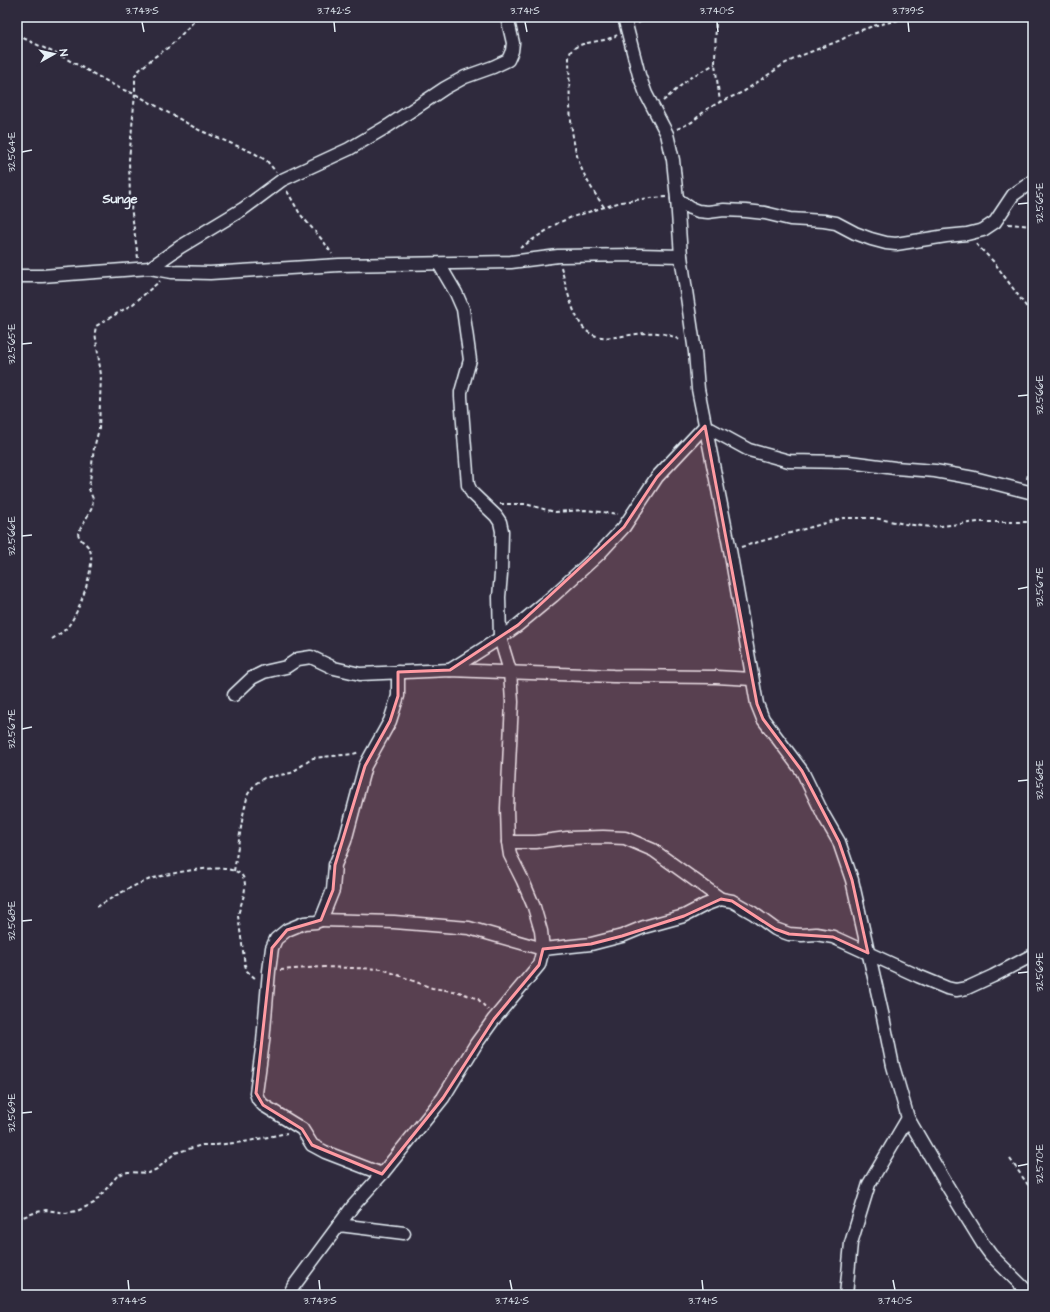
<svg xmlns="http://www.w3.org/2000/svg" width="1050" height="1312" font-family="'Architects Daughter',sans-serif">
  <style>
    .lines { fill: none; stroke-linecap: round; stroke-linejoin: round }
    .minor-casing { stroke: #e8f1f8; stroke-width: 15 }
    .path { stroke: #e8f1f8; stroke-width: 2; stroke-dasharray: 4 3; stroke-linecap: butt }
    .minor { stroke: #2f2a3d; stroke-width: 12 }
    .marked { fill: #ff9aa2; fill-opacity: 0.2; stroke: #ff9aa2; stroke-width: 3; stroke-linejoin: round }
    .ticks { fill: none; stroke: #e8f1f8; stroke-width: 1.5 }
    .labels { text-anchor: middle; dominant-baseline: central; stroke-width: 4; stroke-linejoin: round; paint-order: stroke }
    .quarter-label { font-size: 13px; font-weight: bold; fill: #e8f1f8; stroke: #2f2a3d }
    .neatline { fill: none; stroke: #e8f1f8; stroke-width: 1.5 }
    .ticks-label { font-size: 10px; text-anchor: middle; fill: #e8f1f8 }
  </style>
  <rect width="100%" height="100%" fill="#2f2a3d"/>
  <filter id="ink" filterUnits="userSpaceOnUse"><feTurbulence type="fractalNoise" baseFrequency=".025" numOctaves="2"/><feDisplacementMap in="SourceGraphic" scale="8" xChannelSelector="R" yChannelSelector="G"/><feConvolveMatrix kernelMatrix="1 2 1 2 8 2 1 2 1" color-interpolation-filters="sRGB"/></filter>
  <g filter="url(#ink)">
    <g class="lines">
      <g class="minor-casing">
        <g id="minor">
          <path d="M624,17L639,75L646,94L667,134L673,160L677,199L681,256L695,352L698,389L730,550L757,704L763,719L802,771L824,816L839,842L852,880L883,1017L893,1066L908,1118L948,1187L983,1244L991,1255L1031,1295"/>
          <path d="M677,199L690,208L698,211L708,212L724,210L746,211L765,213L790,219L824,221L836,223L855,233L871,239L886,243L896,244L946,236L967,234L983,230L995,222L1013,195L1033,181"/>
          <path d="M150,268L180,247L243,209L282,180L349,149L388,126L445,88L465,77L493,67L508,60L512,51L513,43L507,17"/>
          <path d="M17,276H42L150,268L172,272L210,273L339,265L511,262L558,256L638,255L681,256"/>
          <path d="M450,670L500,638L518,625L553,596L600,553L624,527L657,477L705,426L749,450L789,461L849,462L895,468L935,471L974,478L1033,493"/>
          <path d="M234,695L252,678L264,672L286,667L298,659L311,657L334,668L360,674L450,670L613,676L716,677L752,679"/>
          <path d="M508,842H536L567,838L603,837L625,838L653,850L721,899"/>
          <path d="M321,920L394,922L469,928L543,949L591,944L622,936L644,927L684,916L705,905L721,899L732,901L753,913L775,929L789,934L802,935L816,934L833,937L918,976L947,988L956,990L967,988L993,976L1033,955"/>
          <path d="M382,1174L325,1152L312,1145L302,1129L263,1105L258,1099L256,1093L263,1042L269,971L272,948L276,939L287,930L304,923L316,922L321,920L333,890L335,865L345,841L365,766L390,721L398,696V672"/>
          <path d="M339,1225L404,1233"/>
          <path d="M289,1295L293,1287L353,1206L382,1174L443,1098L476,1044L494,1019L539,965L543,949L541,931L534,907L523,881L510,855L508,842L507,808L512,702L510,671L500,638L499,597L501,574L502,531L500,522L496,516L472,493L468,485L461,397V392L470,360L463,309L456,293L439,264"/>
          <path d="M846,1295L851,1243L869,1184L908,1118"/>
        </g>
      </g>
      <g class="path">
        <path d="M716,17L715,64L720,102"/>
        <path d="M638,23L649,17"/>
        <path d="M17,35L65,58L121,89L135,94L199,130L254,153L267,161L276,172"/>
        <path d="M663,101L691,77L715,64"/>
        <path d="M677,129L692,122L707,109L720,102L743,92L784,64L800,56L841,40L853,33L873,26L912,17"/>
        <path d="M287,191L300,214L324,242L332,254"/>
        <path d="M604,207C595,194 586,180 580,165C568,131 570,94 569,59C569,55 570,52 572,50C582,40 605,43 617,35"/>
        <path d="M1008,224L1033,226"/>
        <path d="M976,244L994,262L1033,316"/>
        <path d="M520,248L558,223L572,217L621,202L650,198L666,197"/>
        <path d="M138,258L130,199L129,160L135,94V76L137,72L153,58L169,47L184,32L197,18"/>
        <path d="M561,267C566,286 570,306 580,323C594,347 624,334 646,333C658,332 671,334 681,341"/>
        <path d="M1027,479C1030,467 1029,455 1033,444"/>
        <path d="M500,504H525L555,512L585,510L618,514"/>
        <path d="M741,547L843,518H874L905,524L931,527L979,522H1033"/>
        <path d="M52,639C58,635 65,631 69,625C79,612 96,566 90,550C87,543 79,541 78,533L92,508L93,499L89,489L94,448L99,429L101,375L95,332L96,326L133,304L160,281"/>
        <path d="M234,871L243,815L248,794L255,784L264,778L291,773L313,758L353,754L360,752"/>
        <path d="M97,907C113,897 130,887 148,880C164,874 233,859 243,877C249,889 240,904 238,916L245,965L247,971L257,980"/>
        <path d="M280,970L324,967L382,969L432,988L459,992L478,999L488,1010"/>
        <path d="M1010,1159L1033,1192"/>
        <path d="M17,1219L37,1212L46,1210L66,1213L77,1211L94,1203L118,1175L128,1172L148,1173L157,1169L175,1153L202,1145H215L244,1142L287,1133"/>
      </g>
      <use href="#minor" class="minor"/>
    </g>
  </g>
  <path class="marked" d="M705,426L757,704L763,719L802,771L839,842L852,880L868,953L833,937L789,934L775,929L732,901L721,899L684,916L622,936L591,944L543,949L539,965L494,1019L443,1098L382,1174L312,1145L302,1129L263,1105L256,1093L272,948L287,930L321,920L333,890L335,865L365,766L390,721L398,696V672L450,670L518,625L624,527L657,477Z"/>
  <path class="ticks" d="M142,22L144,32M334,22L335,32M525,22L527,32M717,22L718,32M908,22L909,32M22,152L32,150M1018,204L1028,203M22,344L32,343M1018,396L1028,395M22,536L32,535M1018,589L1028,587M22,729L32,727M1018,781L1028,780M22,921L32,920M1018,973L1028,972M22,1113L32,1112M1018,1166L1028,1164M128,1280L129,1290M319,1280L320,1290M510,1280L512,1290M702,1280L703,1290M893,1280L895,1290"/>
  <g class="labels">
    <g class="quarter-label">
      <text x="120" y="199">Sunge</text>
    </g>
  </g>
  <rect width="1050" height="1312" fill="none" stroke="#2f2a3d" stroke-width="44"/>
  <g transform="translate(54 54) rotate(82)" stroke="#2f2a3d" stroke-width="3" paint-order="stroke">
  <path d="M0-3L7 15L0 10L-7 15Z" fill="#e8f1f8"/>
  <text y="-6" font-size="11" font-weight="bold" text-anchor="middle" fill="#e8f1f8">N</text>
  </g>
  <rect x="22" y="22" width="1006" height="1268" class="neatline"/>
  <g class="ticks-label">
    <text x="142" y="14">3.743°S</text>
    <text x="334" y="14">3.742°S</text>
    <text x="525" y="14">3.741°S</text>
    <text x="717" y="14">3.740°S</text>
    <text x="908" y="14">3.739°S</text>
    <text transform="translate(11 152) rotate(-90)" y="4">32.564°E</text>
    <text transform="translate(1039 203) rotate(-90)" y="4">32.565°E</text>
    <text transform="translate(11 344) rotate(-90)" y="4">32.565°E</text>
    <text transform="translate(1039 395) rotate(-90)" y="4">32.566°E</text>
    <text transform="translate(11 536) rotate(-90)" y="4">32.566°E</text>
    <text transform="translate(1039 587) rotate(-90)" y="4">32.567°E</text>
    <text transform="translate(11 729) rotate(-90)" y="4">32.567°E</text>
    <text transform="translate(1039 780) rotate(-90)" y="4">32.568°E</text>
    <text transform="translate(11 921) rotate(-90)" y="4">32.568°E</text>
    <text transform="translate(1039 972) rotate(-90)" y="4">32.569°E</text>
    <text transform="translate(11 1113) rotate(-90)" y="4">32.569°E</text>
    <text transform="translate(1039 1164) rotate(-90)" y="4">32.570°E</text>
    <text x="129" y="1304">3.744°S</text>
    <text x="320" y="1304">3.743°S</text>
    <text x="512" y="1304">3.742°S</text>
    <text x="703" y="1304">3.741°S</text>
    <text x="895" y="1304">3.740°S</text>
  </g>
</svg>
